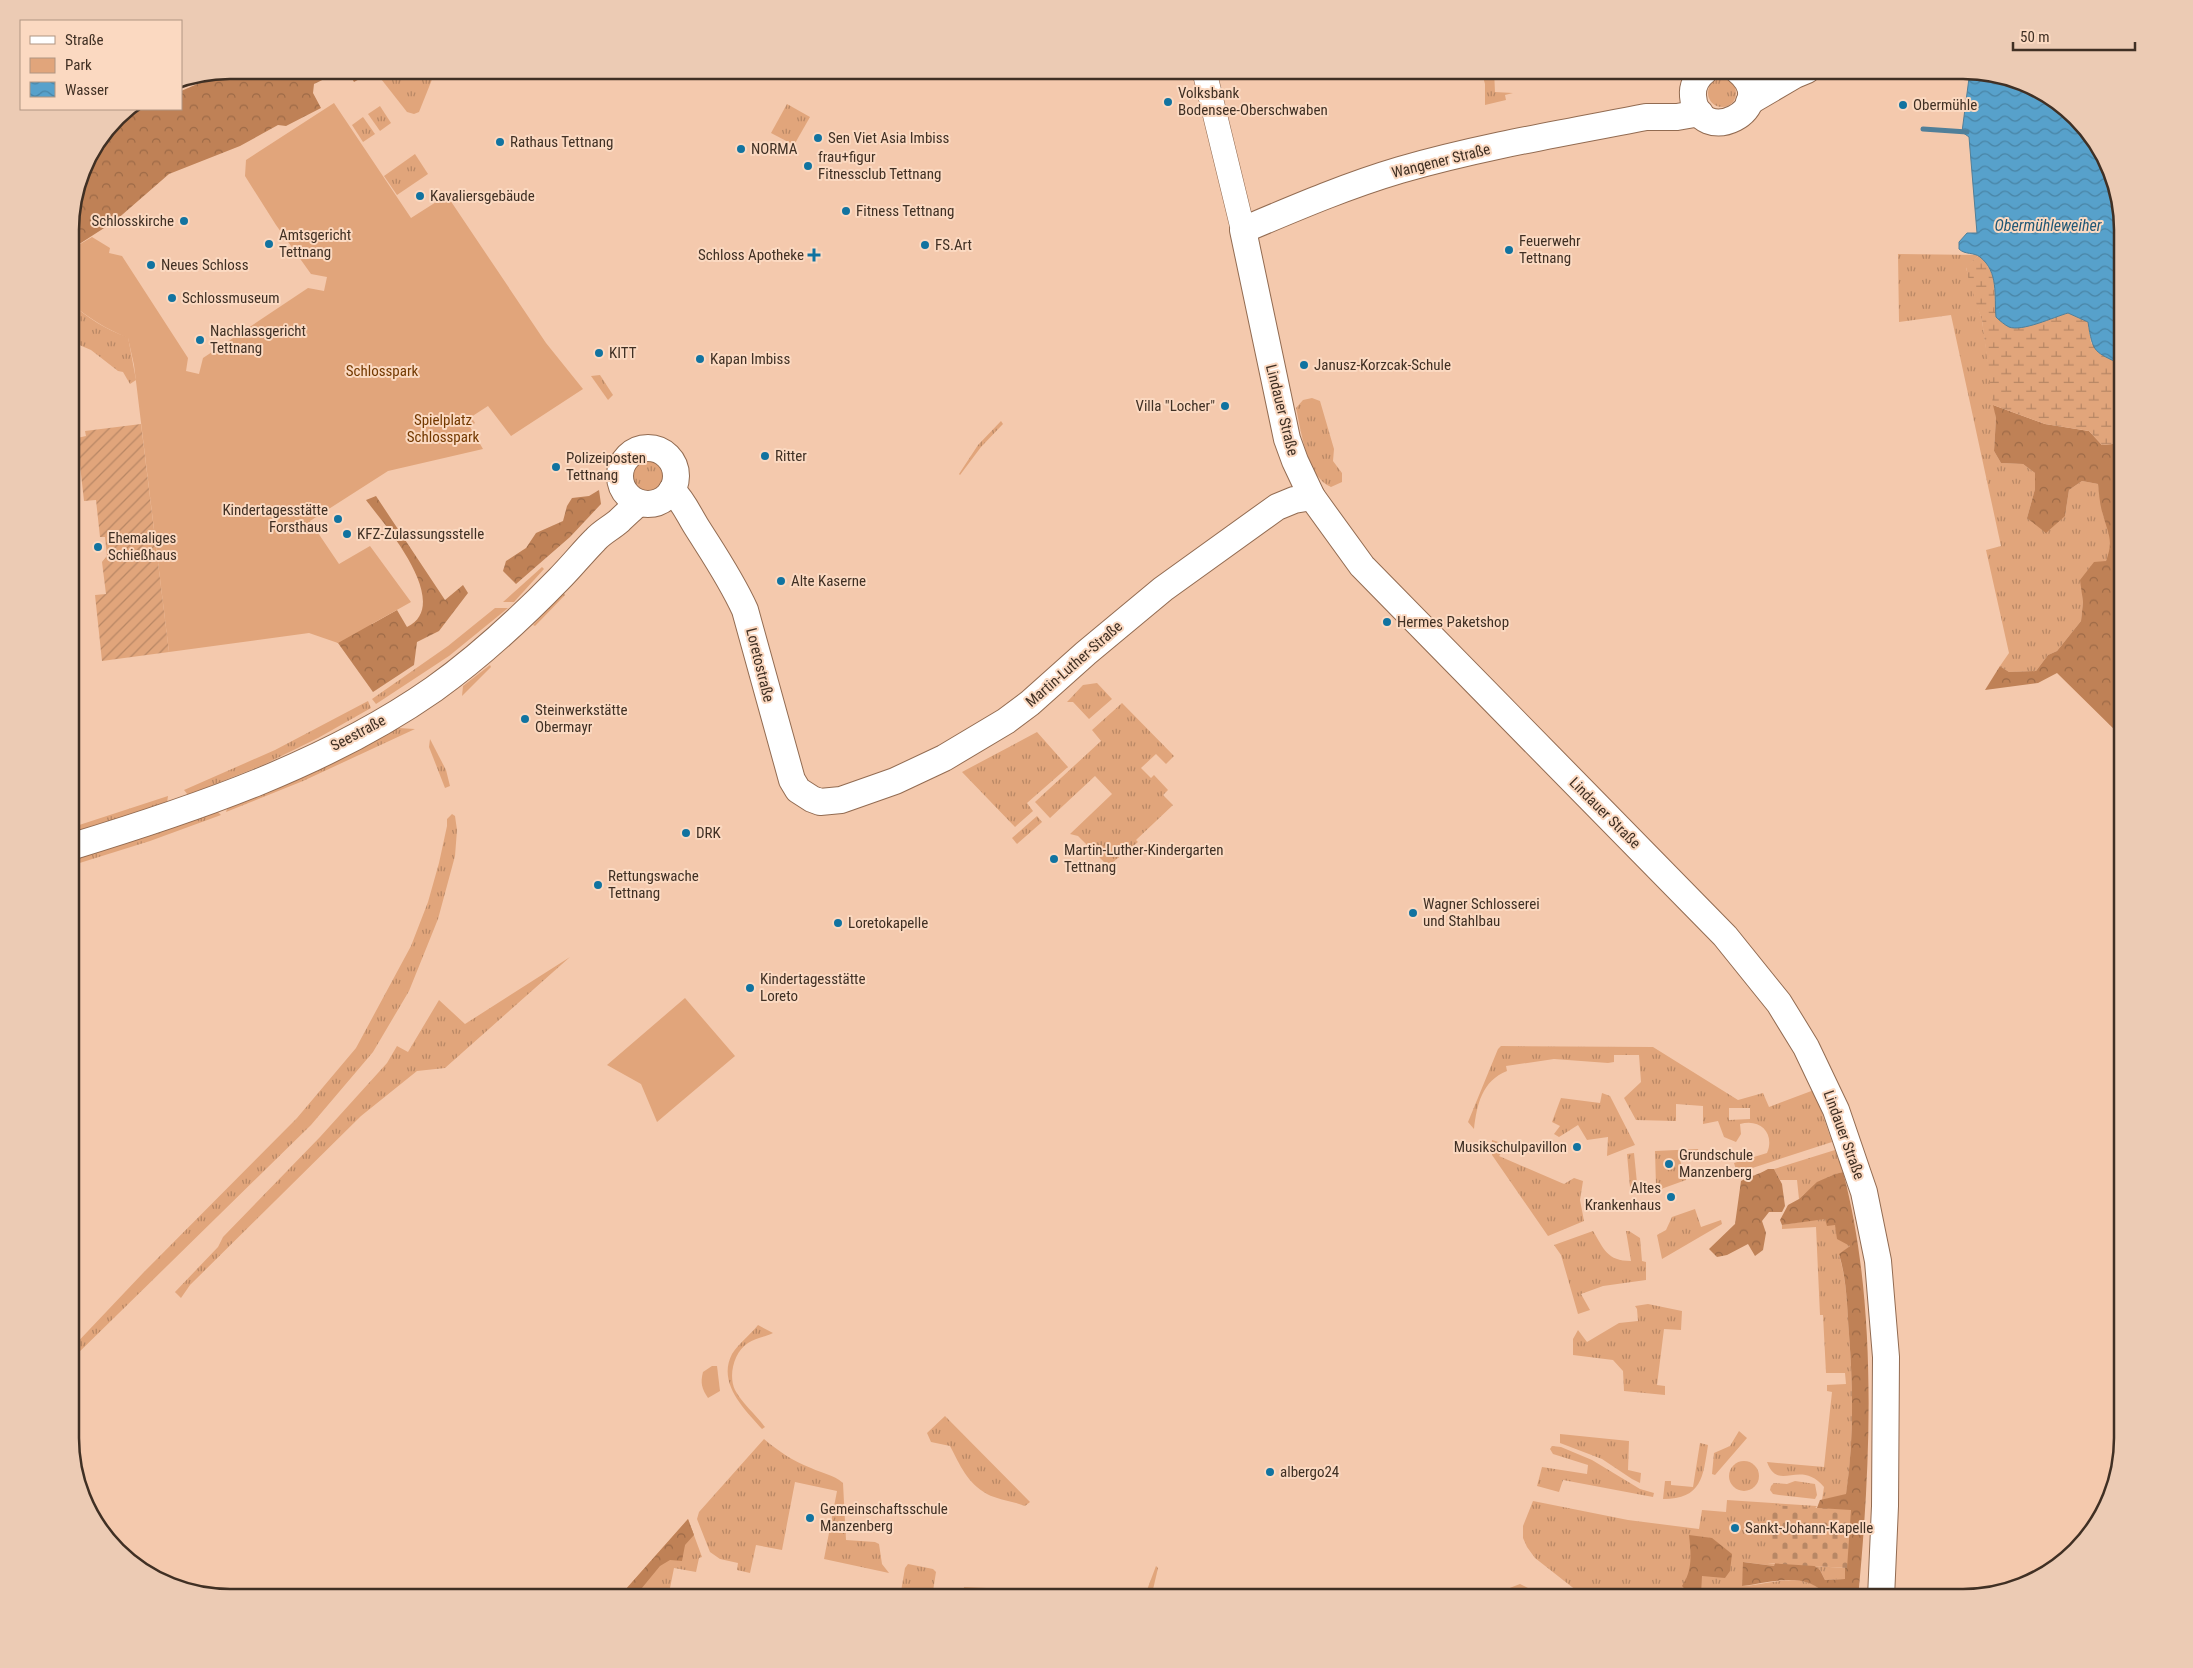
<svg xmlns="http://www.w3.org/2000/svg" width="2193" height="1668" font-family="'Roboto Condensed',sans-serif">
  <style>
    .grass { fill: url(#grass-tufts); fill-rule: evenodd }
    .forest { fill: url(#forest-crowns) }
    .wetland { fill: url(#wetland-marsh) }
    .cemetery { fill: url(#cemetery-stones) }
    .park { fill: #e1a57b }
    .garden { fill: url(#garden-furrows) }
    .water { fill: url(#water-waves); stroke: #507f99 }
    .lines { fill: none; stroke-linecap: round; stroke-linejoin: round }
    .stream { stroke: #507f99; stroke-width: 5 }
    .tertiary-casing { stroke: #926b51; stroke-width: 25 }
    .secondary-casing { stroke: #926b51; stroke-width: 28 }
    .tertiary { stroke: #fff; stroke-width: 24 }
    .secondary { stroke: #fff; stroke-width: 26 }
    .poi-dot { fill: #1173a0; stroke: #fbd9c1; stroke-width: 2 }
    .labels { text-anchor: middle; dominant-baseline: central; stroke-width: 4; stroke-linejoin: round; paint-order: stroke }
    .poi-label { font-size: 15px; fill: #403024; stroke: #fbd9c1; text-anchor: start }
    .street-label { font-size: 15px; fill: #403024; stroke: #fbd9c1 }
    .park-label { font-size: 15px; fill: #733900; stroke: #fbd9c1 }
    .water-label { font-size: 16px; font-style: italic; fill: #1f5775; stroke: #fbd9c1 }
    .rim { fill: none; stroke: #403024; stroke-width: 2.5 }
  </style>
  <defs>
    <pattern id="grass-tufts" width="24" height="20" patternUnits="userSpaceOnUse" patternTransform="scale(1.25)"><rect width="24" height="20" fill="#e1a57b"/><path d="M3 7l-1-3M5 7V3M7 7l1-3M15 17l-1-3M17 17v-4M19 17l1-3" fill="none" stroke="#b88765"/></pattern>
    <pattern id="forest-crowns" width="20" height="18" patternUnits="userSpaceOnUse" patternTransform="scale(1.25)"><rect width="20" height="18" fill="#bf8156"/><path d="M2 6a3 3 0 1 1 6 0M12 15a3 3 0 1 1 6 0" fill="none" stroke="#9d6a47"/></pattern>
    <pattern id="wetland-marsh" width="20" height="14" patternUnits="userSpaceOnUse" patternTransform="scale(1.25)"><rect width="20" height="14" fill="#e1a57b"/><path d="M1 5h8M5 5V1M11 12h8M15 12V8" fill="none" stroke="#b88765"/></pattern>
    <pattern id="cemetery-stones" width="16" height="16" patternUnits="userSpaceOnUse" patternTransform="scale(1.25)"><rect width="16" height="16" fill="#e1a57b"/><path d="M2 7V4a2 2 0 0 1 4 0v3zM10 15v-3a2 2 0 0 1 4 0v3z" fill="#b88765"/></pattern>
    <pattern id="garden-furrows" width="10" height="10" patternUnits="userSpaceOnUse" patternTransform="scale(1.25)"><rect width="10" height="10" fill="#e1a57b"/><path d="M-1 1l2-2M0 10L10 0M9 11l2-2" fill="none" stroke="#b88765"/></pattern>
    <pattern id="water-waves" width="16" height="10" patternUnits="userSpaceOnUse" patternTransform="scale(1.25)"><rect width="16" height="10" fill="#57a1cb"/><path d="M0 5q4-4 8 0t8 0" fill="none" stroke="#4984a5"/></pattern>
  </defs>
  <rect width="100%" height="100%" fill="#f4c9ad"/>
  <g class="grass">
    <path d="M374,70H427L433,77L419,112L414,114L407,112Z"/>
    <path d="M1481,70H1494L1495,92L1513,93L1505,95L1506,100L1485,105V84Z"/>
    <circle cx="1722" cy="93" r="14"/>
    <path d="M787,104L810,117L794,145L771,133Z"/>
    <path d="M380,106L391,123L380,131L368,114Z"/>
    <path d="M363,117L375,134L363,142L352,125Z"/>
    <path d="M415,154L428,174L397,195L384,176Z"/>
    <path d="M1898,254L1979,255L1966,268L1982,320L1996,418L1994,451L2001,463L2023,464L2035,473V489L2027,518L2065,516L2069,490L2082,481L2098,484L2103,515L2110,533V552L2106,561L2081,580L2083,602L2081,621L2057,651L2048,655L2036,671L2009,672L2000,666L2009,653L1986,550L2001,546L1951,315L1899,322Z"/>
    <path d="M70,303C89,318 105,330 128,337L136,380L130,384L123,372L118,371L91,350L70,341Z"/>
    <path d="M600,375L613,395L608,400L591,376Z"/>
    <path d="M1312,398L1320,401L1334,449L1333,461L1342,473V482L1331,487C1307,477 1301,431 1296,408L1303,400Z"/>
    <path d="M1001,421L1003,424L981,447L960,475L959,474L978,445Z"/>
    <circle cx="646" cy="475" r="17"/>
    <path d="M542,567L544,569L514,602H503Z"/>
    <path d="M563,593L565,595L535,626L533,625Z"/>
    <path d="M495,608H508L449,656L376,704L372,699L448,646Z"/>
    <path d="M490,665L491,667L462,696L463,686Z"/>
    <path d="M1097,683L1112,699L1089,719L1073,702H1067L1083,685Z"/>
    <path d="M368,701L371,708L318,738L263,765L188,795L184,790L275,750Z"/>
    <path d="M1122,703L1174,756L1166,764L1156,754L1141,768L1151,778L1154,775L1168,790L1163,795L1173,805L1136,840L1138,842L1108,866L1078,836L1070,834L1112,794L1095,776L1050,818L1035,802L1101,741L1092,730Z"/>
    <path d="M398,728L415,729L303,781L226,812L228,806L314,772Z"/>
    <path d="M1037,732L1068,767L1027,803L1033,811L1015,827L962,772Z"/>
    <path d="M430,739L446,770L450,786L445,788L429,747Z"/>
    <path d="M168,796L167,803L72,835L70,828Z"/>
    <path d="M217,811L221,815L150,841L70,866V857Z"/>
    <path d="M452,814L455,816L457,830L455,856L438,919L409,991L373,1052L311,1125L70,1361V1350L143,1273L297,1118L356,1048L411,946L428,902L439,863L447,826V819Z"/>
    <path d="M1037,816L1042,822L1017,844L1012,838Z"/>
    <path d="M570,957L445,1068L417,1071L361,1116L190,1285L181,1298L175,1292L218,1247L223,1237L320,1137L387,1063L397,1046L408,1052L439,1000L465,1024Z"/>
    <path d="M1501,1046L1653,1047L1738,1100L1763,1093L1769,1107L1814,1090L1832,1142L1737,1173L1734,1163L1767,1153C1775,1134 1761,1118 1740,1124L1741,1134L1736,1142L1724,1137L1718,1121L1703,1124V1106L1676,1104V1121L1636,1120L1624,1098L1641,1082L1639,1055H1614V1062L1608,1063L1554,1059L1506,1066L1507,1071C1482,1081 1477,1104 1474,1129L1468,1122L1498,1049ZM1729,1108H1750V1119L1729,1120Z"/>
    <path d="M1602,1093L1610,1096L1635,1145L1607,1156L1608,1137L1587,1140L1578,1125L1559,1137L1554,1134L1560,1126L1552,1122L1561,1098L1600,1103Z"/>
    <path d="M1492,1140L1508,1145L1499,1156L1564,1184L1574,1178L1583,1181L1580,1200L1584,1221L1548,1236L1492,1155Z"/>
    <path d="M1698,1149L1699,1153L1680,1160L1686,1180L1661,1189L1656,1186L1655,1151Z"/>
    <path d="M1835,1150L1843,1172C1827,1175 1811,1187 1799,1199L1797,1180H1780L1774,1169Z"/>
    <path d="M1634,1153L1637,1183L1630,1187L1627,1154Z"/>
    <path d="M1695,1209L1701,1227L1721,1220L1722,1224L1662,1259L1657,1235L1666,1230L1672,1217Z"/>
    <path d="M1825,1218L1835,1225L1850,1246L1839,1255C1847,1281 1847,1307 1849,1334C1853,1388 1854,1441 1846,1495L1822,1500L1824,1487C1800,1458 1778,1493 1767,1462L1824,1467L1832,1392L1827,1391V1385L1846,1384L1845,1373H1826L1823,1315H1820L1816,1227L1782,1229V1225Z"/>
    <path d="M1593,1231C1604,1249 1607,1261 1631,1261L1626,1231H1629L1640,1238L1642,1261L1646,1262V1280L1603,1286L1581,1294L1590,1310L1578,1314L1561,1255L1554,1245Z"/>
    <path d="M1648,1304L1682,1311L1681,1330L1664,1329L1657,1385L1665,1386V1395L1624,1391L1623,1371L1613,1360L1573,1355V1339L1578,1330L1587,1342L1619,1323L1638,1321L1637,1309L1635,1306Z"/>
    <path d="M758,1325L773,1333C765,1337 755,1338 748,1343C734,1352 728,1375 735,1390C742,1403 756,1415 765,1427L762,1429C744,1409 717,1383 732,1354C739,1343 750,1335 758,1325Z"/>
    <path d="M945,1416L1030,1502L1025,1506C1013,1501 998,1500 987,1494C967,1483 960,1465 950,1446L931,1442L927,1433Z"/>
    <path d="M1739,1431L1747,1438L1715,1475L1712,1474L1714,1453L1730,1446Z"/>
    <path d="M1560,1434L1629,1441L1628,1470L1641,1473L1640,1483L1632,1479L1602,1459L1560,1443Z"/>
    <path d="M764,1439C778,1451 793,1461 811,1468C823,1474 833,1474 843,1483L846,1540L875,1542L879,1544L882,1564L889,1573L824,1559L837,1491L795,1482L782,1550L756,1545L750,1573L737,1570L738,1563L720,1559L710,1552L697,1519L699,1512Z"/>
    <path d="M1700,1443L1708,1445C1703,1477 1702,1499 1663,1499L1665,1481H1671V1485L1693,1487Z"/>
    <path d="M1552,1446L1561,1447L1592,1460L1640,1489L1654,1493L1653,1497L1563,1480L1559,1492L1537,1486L1542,1467L1587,1474L1588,1465L1553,1454L1550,1449Z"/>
    <circle cx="1744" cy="1476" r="15"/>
    <path d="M1795,1481L1815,1484L1817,1495L1815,1499L1779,1495L1773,1494L1770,1490L1771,1486L1774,1483L1787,1484Z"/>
    <path d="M1727,1500L1817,1506L1768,1563L1775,1564L1774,1566L1744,1562L1742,1586C1773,1585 1805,1568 1829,1598H1586L1535,1558L1527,1547L1523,1538V1526L1533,1501L1628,1520L1699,1529L1702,1510L1726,1512Z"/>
    <path d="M688,1519L702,1557L699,1558L696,1572L674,1568L668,1598H618Z"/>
    <path d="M908,1564L933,1569L936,1572L933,1591L900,1597L905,1568Z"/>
    <path d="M1156,1566L1158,1568L1151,1598H1144Z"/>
    <path d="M1814,1566L1845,1568V1579L1825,1580L1820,1570Z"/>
    <path d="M964,1587L987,1588L988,1592L995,1593L997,1589H1018L1028,1598H974L963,1596Z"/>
    <path d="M770,1590L792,1594V1598H769Z"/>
  </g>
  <g class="forest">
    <path d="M343,70L314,84L313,93L321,108L286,126L278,125L240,146L169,174L115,221L70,250V220L82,168L113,122L142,109H181V91L230,70Z"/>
    <path d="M347,70H362L365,76L354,82Z"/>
    <path d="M1993,405L2045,424L2089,431L2102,445L2123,443V738L2057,673L2038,683L1985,690L2000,666L2009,672L2036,671L2048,655L2057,651L2081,621L2083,602L2080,580L2094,562L2106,561C2114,541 2108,533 2103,515C2100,506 2099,494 2098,484L2082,481L2069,490L2065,516L2046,533L2027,518L2035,489V473L2023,464L2001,463L1994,451L1996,418Z"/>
    <path d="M599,490L601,504L570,537L516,584L503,571L506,561L526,548L536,533L563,521L567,506L572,498L589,496Z"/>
    <path d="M376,496L445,600L463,585L468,593L439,631L417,642L414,665L373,692L338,643L322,630L372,624L397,610L407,627C454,604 384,524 366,500Z"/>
    <path d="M1768,1169H1774L1782,1184L1785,1206L1782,1212H1769L1762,1221L1766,1233L1763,1250L1755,1256L1748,1244L1727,1255L1717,1257L1709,1249L1735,1224L1741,1181C1750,1176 1758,1175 1768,1169Z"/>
    <path d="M1843,1172C1878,1304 1871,1463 1858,1598H1829C1807,1570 1773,1582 1742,1586L1743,1562L1774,1566L1777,1557L1801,1556L1820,1570L1825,1580L1845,1579V1545L1815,1513L1820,1500L1846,1494C1854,1441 1853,1388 1849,1334C1847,1307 1847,1280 1839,1254L1850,1246L1837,1239L1835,1225L1827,1226L1825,1219L1782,1225L1780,1220L1788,1205L1799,1199L1817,1182L1835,1174Z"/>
    <path d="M688,1519L694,1535L685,1545L682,1561L670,1560L660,1566L637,1594L640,1598H618Z"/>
    <path d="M1689,1535L1712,1538L1732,1554L1730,1571L1725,1578L1702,1576L1701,1594L1693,1598L1682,1586C1693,1570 1691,1554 1689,1535Z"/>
  </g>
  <path class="wetland" d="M1979,255C1995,272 1995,282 1995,304L2022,327L2068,313L2088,322L2091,343L2122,365L2123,364V443L2102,445L2089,431L2045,424L1993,405L1982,320L1970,286L1966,267Z"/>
  <path class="cemetery" d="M1772,1505L1851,1510L1847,1568L1768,1563Z"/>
  <g class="park">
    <path d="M334,103L411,218L444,197L450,200L546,343L583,389L511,436L488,406L471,417L475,423L470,427L483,449L388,471L310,521L339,564L370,546L411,602L338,643L309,633L169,652L134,365L128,338C106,329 89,318 70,303V250L92,237L110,248L109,253L122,256L188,358L186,371L199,374L203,358L308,288L324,291L327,277L311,274L276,225L245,176L246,160Z"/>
    <path d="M685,998L735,1056L657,1122L641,1084L607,1065Z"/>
    <path d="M712,1366H717L720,1391L708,1398C702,1389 700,1383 703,1372Z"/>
    <path d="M1520,1584L1532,1590L1542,1598H1501L1507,1589Z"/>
  </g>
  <path class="garden" d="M141,424L169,652L102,661L95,595L106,594L102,562L107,556L105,537H100L96,500L84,501L77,438L86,436L85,431Z"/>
  <path class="water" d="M1984,73L2015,79L2061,103L2107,159L2123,230L2122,365C2094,351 2093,354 2088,322L2068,313C2054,317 2022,332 2009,327C2005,325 2000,321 1996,317C1994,296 1999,272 1980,257C1974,252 1965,255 1959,249V242L1967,233H1977L1969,137L1962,132L1969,78Z"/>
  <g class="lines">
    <path class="stream" d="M1923,129L1967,132"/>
    <g class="tertiary-casing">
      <path id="tertiary" d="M1204,70L1243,230"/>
    </g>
    <g class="secondary-casing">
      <g id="secondary">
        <path d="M1706,70C1697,77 1692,85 1693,96C1697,151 1785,109 1737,70"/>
        <path d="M1749,102L1795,75L1807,70"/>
        <path d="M1700,113L1677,117H1646C1563,133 1480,147 1400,170C1346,186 1295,208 1243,230L1287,439L1295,461L1312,497L1362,566L1725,936L1779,1003L1806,1047L1836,1110L1864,1192L1878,1261L1886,1357L1885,1506L1881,1598"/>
        <circle cx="648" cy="476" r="28"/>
        <path d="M672,490C683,501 688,513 696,526C713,553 731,579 745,610L792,780L798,790L812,799L820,802L841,800L895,781L944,758L1006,721L1030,703L1086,653L1163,589L1277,507L1294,500L1312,497"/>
        <path d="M70,847C195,809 327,764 434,689C479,657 521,618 559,579C572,566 583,552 595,540C602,532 611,528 619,521C625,515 632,509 638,503"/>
      </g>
    </g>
    <use href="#tertiary" class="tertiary"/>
    <use href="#secondary" class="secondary"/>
  </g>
  <g class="poi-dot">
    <circle cx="1168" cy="102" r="5"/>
    <circle cx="1903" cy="105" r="5"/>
    <circle cx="818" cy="138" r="5"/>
    <circle cx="500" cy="142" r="5"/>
    <circle cx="741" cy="149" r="5"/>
    <circle cx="808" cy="166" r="5"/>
    <circle cx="420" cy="196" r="5"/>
    <circle cx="846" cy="211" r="5"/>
    <circle cx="184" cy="221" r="5"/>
    <circle cx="269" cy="244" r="5"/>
    <circle cx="925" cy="245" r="5"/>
    <circle cx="1509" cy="250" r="5"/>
    <path d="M811.5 247.5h5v5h5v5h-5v5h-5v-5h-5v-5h5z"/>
    <circle cx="151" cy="265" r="5"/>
    <circle cx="172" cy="298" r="5"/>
    <circle cx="200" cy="340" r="5"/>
    <circle cx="599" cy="353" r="5"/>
    <circle cx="700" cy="359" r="5"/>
    <circle cx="1304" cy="365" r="5"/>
    <circle cx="1225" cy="406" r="5"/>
    <circle cx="765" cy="456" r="5"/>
    <circle cx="556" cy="467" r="5"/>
    <circle cx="338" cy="519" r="5"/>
    <circle cx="347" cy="534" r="5"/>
    <circle cx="98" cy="547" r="5"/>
    <circle cx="781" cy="581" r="5"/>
    <circle cx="1387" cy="622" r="5"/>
    <circle cx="525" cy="719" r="5"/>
    <circle cx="686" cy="833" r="5"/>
    <circle cx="1054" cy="859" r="5"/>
    <circle cx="598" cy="885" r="5"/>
    <circle cx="1413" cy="913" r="5"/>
    <circle cx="838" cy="923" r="5"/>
    <circle cx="750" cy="988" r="5"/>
    <circle cx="1577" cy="1147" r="5"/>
    <circle cx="1669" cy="1164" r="5"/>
    <circle cx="1671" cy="1197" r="5"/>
    <circle cx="1270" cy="1472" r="5"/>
    <circle cx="810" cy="1518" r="5"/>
    <circle cx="1735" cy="1528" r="5"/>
  </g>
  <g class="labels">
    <g class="poi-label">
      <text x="1178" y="93">Volksbank<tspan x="1178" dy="17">Bodensee-Oberschwaben</tspan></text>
      <text x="1913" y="105">Obermühle</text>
      <text x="828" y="138">Sen Viet Asia Imbiss</text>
      <text x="510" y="142">Rathaus Tettnang</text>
      <text x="751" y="149">NORMA</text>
      <text x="818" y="157">frau+figur<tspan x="818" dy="17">Fitnessclub Tettnang</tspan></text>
      <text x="430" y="196">Kavaliersgebäude</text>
      <text x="856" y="211">Fitness Tettnang</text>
      <text x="174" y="221" text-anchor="end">Schlosskirche</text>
      <text x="279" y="235">Amtsgericht<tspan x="279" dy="17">Tettnang</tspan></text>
      <text x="1519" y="241">Feuerwehr<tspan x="1519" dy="17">Tettnang</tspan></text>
      <text x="935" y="245">FS.Art</text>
      <text x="804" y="255" text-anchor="end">Schloss Apotheke</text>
      <text x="161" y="265">Neues Schloss</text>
      <text x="182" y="298">Schlossmuseum</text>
      <text x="210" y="331">Nachlassgericht<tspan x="210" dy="17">Tettnang</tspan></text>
      <text x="609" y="353">KITT</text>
      <text x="710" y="359">Kapan Imbiss</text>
      <text x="1314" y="365">Janusz-Korzcak-Schule</text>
      <text x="1215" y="406" text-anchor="end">Villa "Locher"</text>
      <text x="775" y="456">Ritter</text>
      <text x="566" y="458">Polizeiposten<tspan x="566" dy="17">Tettnang</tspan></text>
      <text x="328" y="510" text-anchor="end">Kindertagesstätte<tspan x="328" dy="17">Forsthaus</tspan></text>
      <text x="357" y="534">KFZ-Zulassungsstelle</text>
      <text x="108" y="538">Ehemaliges<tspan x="108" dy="17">Schießhaus</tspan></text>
      <text x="791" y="581">Alte Kaserne</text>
      <text x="1397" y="622">Hermes Paketshop</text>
      <text x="535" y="710">Steinwerkstätte<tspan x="535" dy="17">Obermayr</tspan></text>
      <text x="696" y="833">DRK</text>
      <text x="1064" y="850">Martin-Luther-Kindergarten<tspan x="1064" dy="17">Tettnang</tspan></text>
      <text x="608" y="876">Rettungswache<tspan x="608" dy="17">Tettnang</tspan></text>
      <text x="1423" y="904">Wagner Schlosserei<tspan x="1423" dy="17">und Stahlbau</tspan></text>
      <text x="848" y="923">Loretokapelle</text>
      <text x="760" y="979">Kindertagesstätte<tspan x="760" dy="17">Loreto</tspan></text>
      <text x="1567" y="1147" text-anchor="end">Musikschulpavillon</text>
      <text x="1679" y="1155">Grundschule<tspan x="1679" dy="17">Manzenberg</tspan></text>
      <text x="1661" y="1188" text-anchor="end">Altes<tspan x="1661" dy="17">Krankenhaus</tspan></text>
      <text x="1280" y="1472">albergo24</text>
      <text x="820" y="1509">Gemeinschaftsschule<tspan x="820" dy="17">Manzenberg</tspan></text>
      <text x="1745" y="1528">Sankt-Johann-Kapelle</text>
    </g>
    <g class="street-label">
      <text transform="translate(1441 161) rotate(-14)">Wangener Straße</text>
      <text transform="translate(1282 410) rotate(76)">Lindauer Straße</text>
      <text transform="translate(1074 664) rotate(-41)">Martin-Luther-Straße</text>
      <text transform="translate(760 665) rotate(76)">Loretostraße</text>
      <text transform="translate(358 733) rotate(-28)">Seestraße</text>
      <text transform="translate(1605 813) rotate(45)">Lindauer Straße</text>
      <text transform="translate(1844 1135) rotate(70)">Lindauer Straße</text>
    </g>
    <g class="park-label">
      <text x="382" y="371">Schlosspark</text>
      <text x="443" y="420">Spielplatz<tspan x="443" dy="17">Schlosspark</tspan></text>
    </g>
    <g class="water-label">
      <text x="2048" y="225">Obermühleweiher</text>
    </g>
  </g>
  <path d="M0 0H2193V1668H0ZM230 79H1963A151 151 0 0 1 2114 230V1438A151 151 0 0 1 1963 1589H230A151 151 0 0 1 79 1438V230A151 151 0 0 1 230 79Z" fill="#eccbb4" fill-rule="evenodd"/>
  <path class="rim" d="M230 79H1963A151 151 0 0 1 2114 230V1438A151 151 0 0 1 1963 1589H230A151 151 0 0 1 79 1438V230A151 151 0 0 1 230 79Z"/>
  <rect x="20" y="20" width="162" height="90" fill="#fbd9c1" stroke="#b09582"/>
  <rect x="30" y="36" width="25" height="8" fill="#ffffff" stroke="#b09582"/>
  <text x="65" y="45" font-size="15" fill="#403024">Straße</text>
  <rect x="30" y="58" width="25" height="15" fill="#e1a57b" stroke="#b09582"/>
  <text x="65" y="70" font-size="15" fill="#403024">Park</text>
  <rect x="30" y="82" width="25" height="15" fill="url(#water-waves)" stroke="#b09582"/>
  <text x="65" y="95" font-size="15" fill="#403024">Wasser</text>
  <path d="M2013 42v8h122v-8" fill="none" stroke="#403024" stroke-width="2.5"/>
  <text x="2020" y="42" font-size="15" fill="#403024" stroke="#fbd9c1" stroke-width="4" paint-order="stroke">50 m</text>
</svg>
